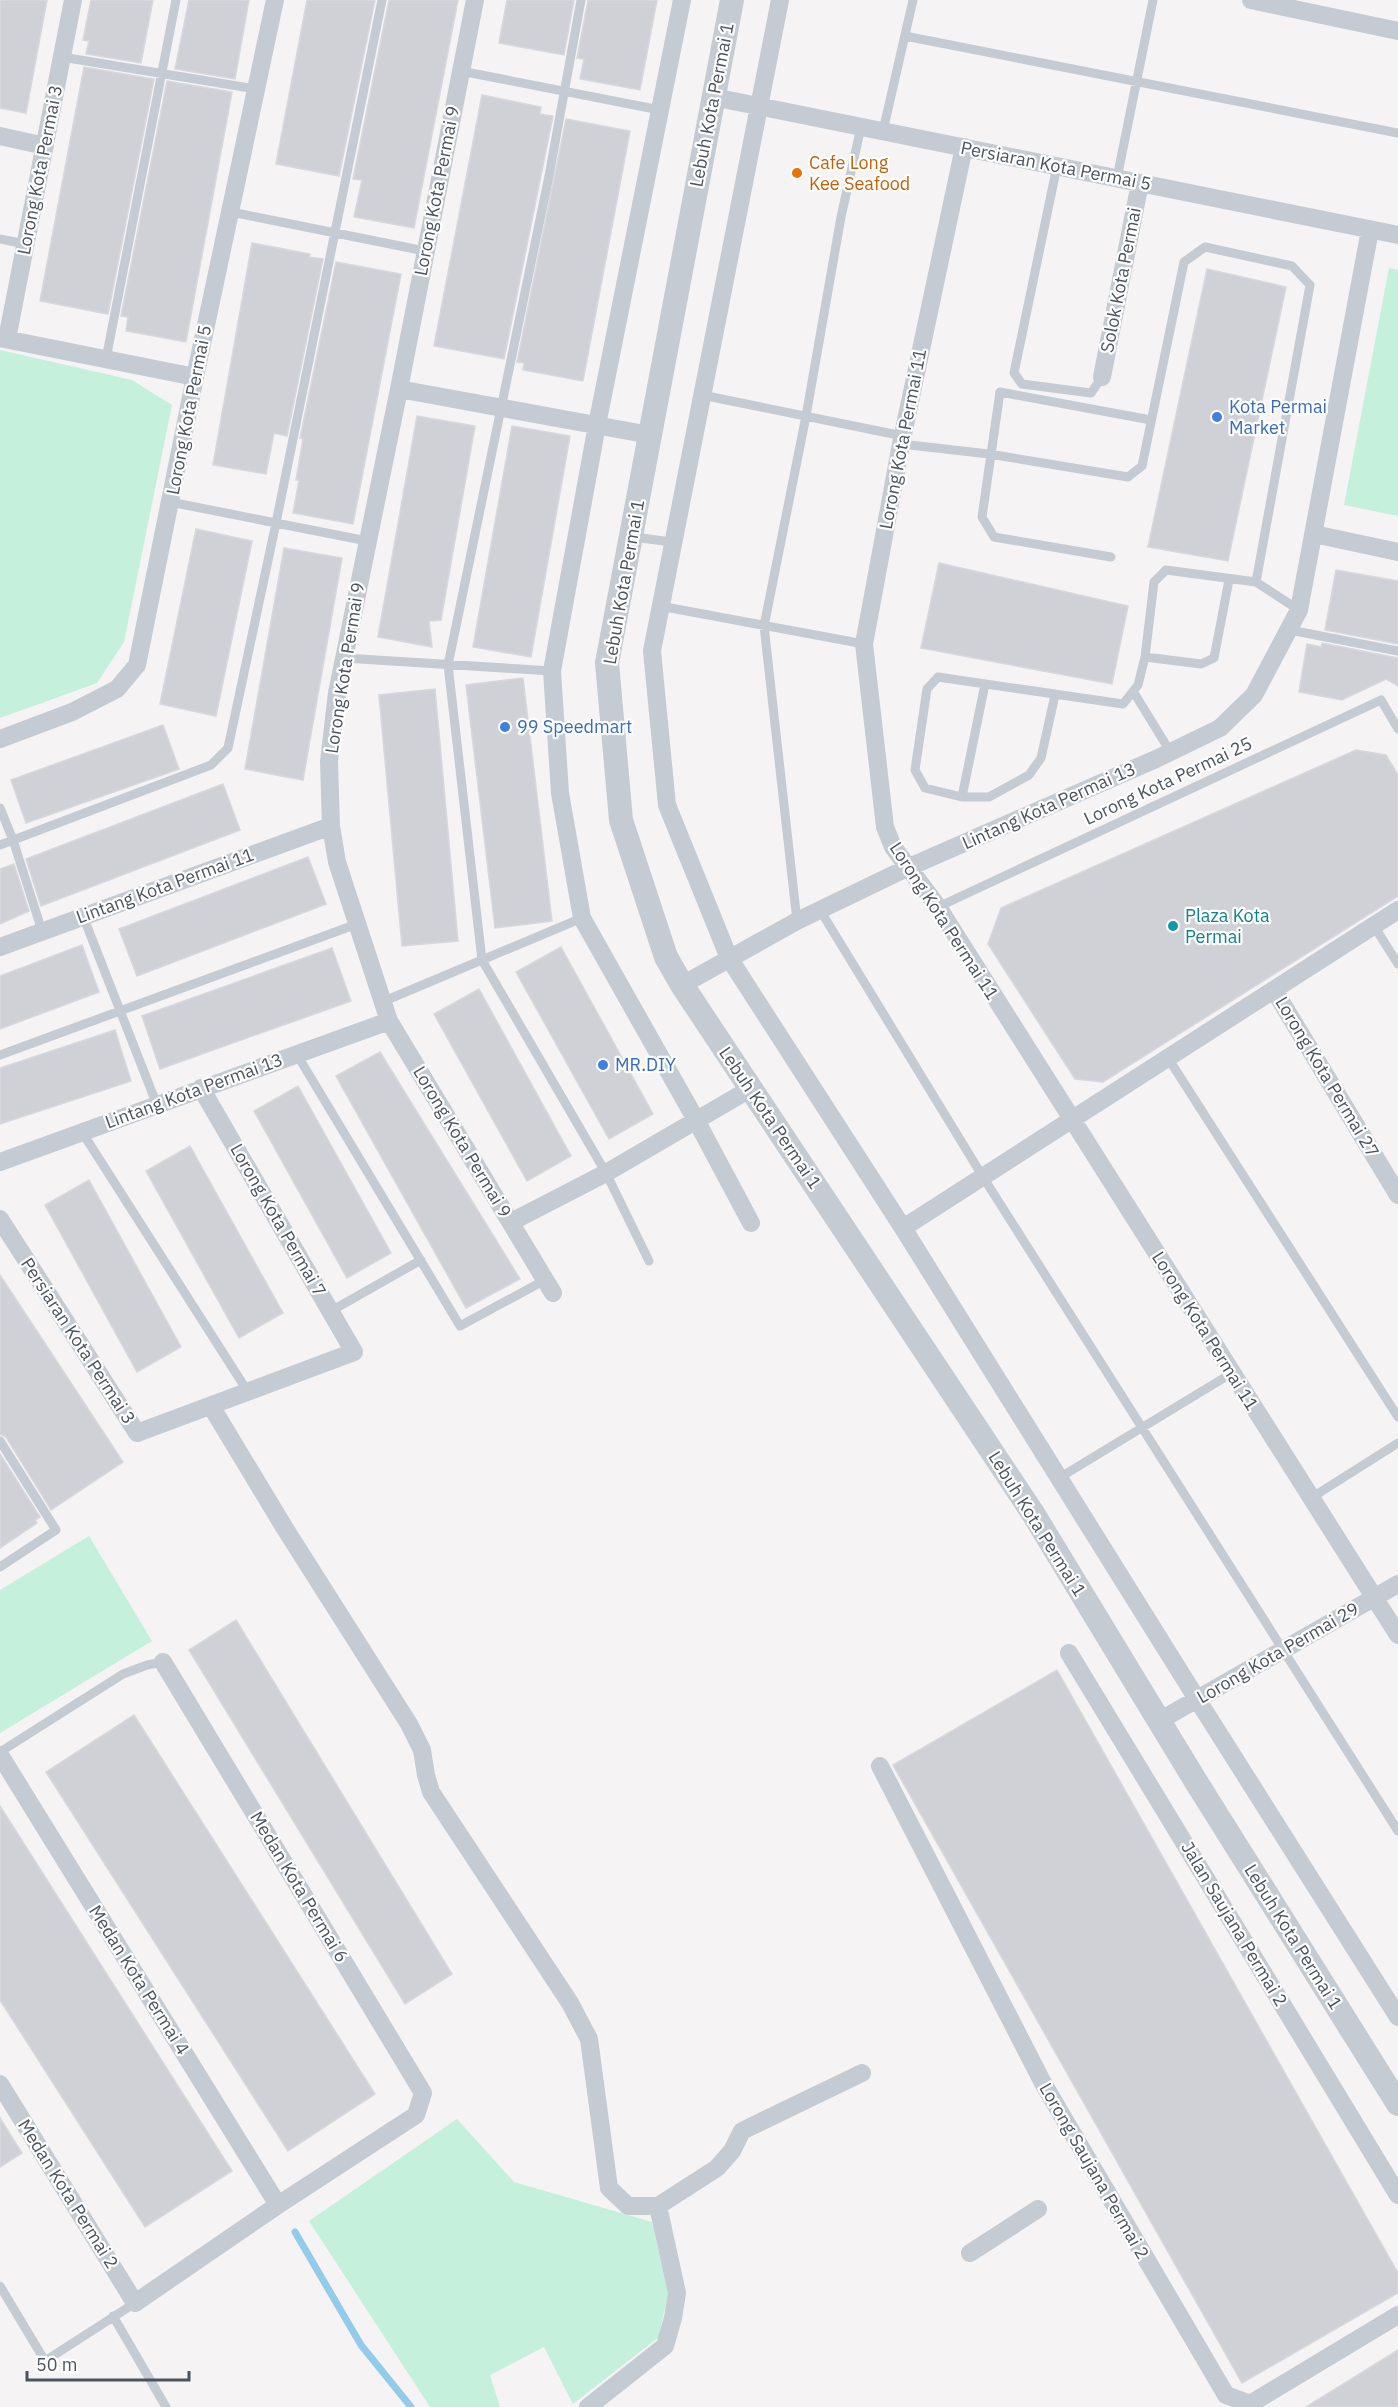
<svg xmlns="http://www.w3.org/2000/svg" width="1398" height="2407" font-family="'IBM Plex Sans',sans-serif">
	<rect width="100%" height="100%" fill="#f5f3f3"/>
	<path fill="#c4f0dc" d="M1389,268l9,2v246l-54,-11z
		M0,350l132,30 40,25 -48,237 -27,41 -97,35z
		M89,1536l63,105 -152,92v-143z
		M457,2119l57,63 138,40 16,71 -9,44 -86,67 -29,-57 -54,28 10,32h-70l-121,-186z"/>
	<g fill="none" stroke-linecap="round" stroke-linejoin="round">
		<path stroke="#93cbeb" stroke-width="7" d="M295,2232l66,113 50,62"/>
	</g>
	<path fill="#d0d1d7" stroke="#d7d8de" stroke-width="1.5" d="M0,0h47l-21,113 -26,-5z
		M91,0h62l-12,63 -55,-9 3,-13 -6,-1z
		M189,0h60l-14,79 -60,-10z
		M307,0h68l-36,176 -63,-12z
		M389,0h69l-44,228 -60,-11 8,-37 -9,-1z
		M507,0h67l-10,55 -65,-12z
		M588,0h69l-17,90 -60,-11 4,-20 -7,-1z
		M84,67l70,12 -46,235 -68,-13z
		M167,81l65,11 -46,250 -60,-11 2,-14 -7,-1z
		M482,95l59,12 -1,7 13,2 -49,243 -70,-13z
		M566,119l64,12 -47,250 -60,-11 1,-7 -7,-1z
		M252,243l58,11 -1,3 14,2 -36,177 -13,-3 -8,41 -53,-9z
		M336,262l65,12 -48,250 -60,-11 6,-33h-3l7,-41 -3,-1z
		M1207,269l79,18 -58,274 -80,-14z
		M417,416l58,10 -34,194 -12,1 3,26 -54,-10z
		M512,426l58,10 -39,221 -58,-10z
		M196,529l56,12 -36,175 -56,-12z
		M284,548l58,10 -39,222 -58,-11z
		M939,563l189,43 -16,78 -191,-36z
		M1336,570l62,11v63l-73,-14z
		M1322,643l76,15v28l-12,-7 -44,21 -43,-8 8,-48 14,3z
		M523,678l29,243 -57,7 -29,-243z
		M435,689l23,252 -56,5 -23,-251z
		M163,725l16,44 -153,54 -15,-43z
		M1356,750l30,5 12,20v121l-295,186 -28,-3 -87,-135 13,-36z
		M223,784l17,46 -199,76 -15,-47z
		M308,857l18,47 -189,72 -18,-47z
		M14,864l15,47 -29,13v-55z
		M82,945l17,47 -99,37v-53z
		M561,947l92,167 -44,25 -93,-167z
		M332,948l19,53 -191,68 -18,-53z
		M479,989l92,167 -44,25 -93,-167z
		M115,1030l16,51 -131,43v-56z
		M380,1052l140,227 -54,29 -130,-232z
		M298,1086l93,167 -44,25 -93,-167z
		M190,1146l93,167 -44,25 -93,-167z
		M89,1180l92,167 -44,25 -92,-167z
		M0,1275l123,187 -72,48 -45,-73 -6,-3z
		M0,1454l40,63 -5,3 2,3 -37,25z
		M236,1620l216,354 -47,30 -216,-354z
		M1057,1670l341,603v20l-156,90 -349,-618z
		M134,1715l241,379 -87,57 -242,-379z
		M0,1806l232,365 -87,56 -145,-227z
		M0,2118l22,35 -22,14z
		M1398,2350v57h-92l76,-47z"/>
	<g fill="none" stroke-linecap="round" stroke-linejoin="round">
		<path stroke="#c4cbd3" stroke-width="9" d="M581,0l-32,176 -101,489 34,295 124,213 43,88
			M905,36l493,97
			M62,57l194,32
			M461,71l199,39
			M883,131l30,-131
			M1057,166l-43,207 8,11 69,9 11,-16
			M1117,178l36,-178
			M231,212l194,39
			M0,239l25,5
			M106,359l70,-359
			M702,395l201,41
			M901,444l88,10 139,23 14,-11 42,-204 21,-15 87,19 18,19 -54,297 43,28
			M170,502l197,39
			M633,537l39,5
			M1111,557l-117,-20 -12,-20 18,-125 151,28
			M660,606l204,38
			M1290,630l108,21
			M1145,657l56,7 13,-6 15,-78
			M344,658l208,13
			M1133,691l38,62
			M1055,695l-14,63 -12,17 -40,22h-27l-37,-9 -10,-18 12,-81 11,-12 185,27 15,-19 7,-28 9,-75 12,-12 90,12
			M962,797l23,-113
			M0,808l13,32 29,91
			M0,845l211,-80 17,-17 48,-225 106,-523
			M938,907l443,-207 17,29
			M820,910l163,267 415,654
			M83,916l74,189
			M797,921l-33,-295 42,-210 35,-199 20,-90
			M1374,926l24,38
			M382,1002l200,-84
			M296,1053l164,273 85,-46
			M0,1055l357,-131
			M1168,1058l230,359
			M82,1132l166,260
			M331,1311l90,-51
			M0,1441l56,89 -56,37
			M1059,1478l173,-105
			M1311,1498l87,-55
			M0,1752l123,-78 24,-9 16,-3
			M0,2286l45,75 90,-58
			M113,2316l53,91"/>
		<path stroke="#c4cbd3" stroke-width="18" d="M475,0l-76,389 -62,304 -8,68 2,65 6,36 52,159 164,272
			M682,0l-85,425 -45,246 8,122 22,125 114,202 55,103
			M780,0l-128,651 15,154 62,153 174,270 294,471 201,318
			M1251,0l147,31
			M713,97l685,138
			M0,136l45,10
			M964,147l-63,297 -37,200 21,183 8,20 45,60 460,728
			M0,338l195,39
			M7,339l66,-339
			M1102,377l38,-194
			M399,389l251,46
			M1314,534l84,18
			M0,739l72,-27 45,-23 20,-24 58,-288 80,-377
			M0,947l331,-121
			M682,985l115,-64 110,-53 249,-109 64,-31 34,-33 45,-85 71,-380
			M1274,990l124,205
			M0,1162l389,-141
			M0,1219l137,214 217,-81 -153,-264
			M511,1222l95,-49 144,-84
			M903,1228l495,-318
			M211,1406l73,121 125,197 13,26 4,25 5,17 139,211 19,36 20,149 19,18h30l59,-38 15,-17 10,-20 120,-58
			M1069,1653l329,542
			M1159,1721l239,-137
			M0,1755l278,450
			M880,1766l163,317 183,312 24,9 148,-89
			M0,2084l135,219 143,-98 138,-90 7,-22 -260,-431
			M970,2253l68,-44
			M588,2407l77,-61 8,-28 4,-25 -19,-87"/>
		<path stroke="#c4cbd3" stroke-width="24" d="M732,0l-125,663 14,157 45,137 16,28 352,530 161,265 203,324"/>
	</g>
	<circle fill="#e8710a" stroke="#fff" stroke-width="2" cx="797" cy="173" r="6"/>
	<g fill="#3f7fe0" stroke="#fff" stroke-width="2">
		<circle cx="1217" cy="417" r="6"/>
		<circle cx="505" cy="727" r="6"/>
		<circle cx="603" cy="1065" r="6"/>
	</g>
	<circle fill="#0f9aa8" stroke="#fff" stroke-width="2" cx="1173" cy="926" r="6"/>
	<g text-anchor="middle" stroke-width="4.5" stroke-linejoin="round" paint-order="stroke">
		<g font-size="18" fill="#4b5360" stroke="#fff">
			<text transform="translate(712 105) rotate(-79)" y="6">Lebuh Kota Permai 1</text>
			<text transform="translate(1056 166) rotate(11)" y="6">Persiaran Kota Permai 5</text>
			<text transform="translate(40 170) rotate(-79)" y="6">Lorong Kota Permai 3</text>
			<text transform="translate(437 191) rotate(-79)" y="6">Lorong Kota Permai 9</text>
			<text transform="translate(1121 280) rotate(-79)" y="6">Solok Kota Permai</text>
			<text transform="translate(189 410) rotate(-79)" y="6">Lorong Kota Permai 5</text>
			<text transform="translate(903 439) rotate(-79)" y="6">Lorong Kota Permai 11</text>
			<text transform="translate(624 582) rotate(-80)" y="6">Lebuh Kota Permai 1</text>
			<text transform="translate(345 668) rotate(-81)" y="6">Lorong Kota Permai 9</text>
			<text transform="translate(1168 781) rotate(-25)" y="6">Lorong Kota Permai 25</text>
			<text transform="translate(1049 806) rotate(-24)" y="6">Lintang Kota Permai 13</text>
			<text transform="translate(165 886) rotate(-20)" y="6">Lintang Kota Permai 11</text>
			<text transform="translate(944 921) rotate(57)" y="6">Lorong Kota Permai 11</text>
			<text transform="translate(1327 1077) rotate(59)" y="6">Lorong Kota Permai 27</text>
			<text transform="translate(194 1091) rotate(-20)" y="6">Lintang Kota Permai 13</text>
			<text transform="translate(770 1118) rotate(56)" y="6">Lebuh Kota Permai 1</text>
			<text transform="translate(462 1142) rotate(59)" y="6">Lorong Kota Permai 9</text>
			<text transform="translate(278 1220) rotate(60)" y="6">Lorong Kota Permai 7</text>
			<text transform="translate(1205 1331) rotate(58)" y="6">Lorong Kota Permai 11</text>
			<text transform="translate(78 1341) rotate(57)" y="6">Persiaran Kota Permai 3</text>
			<text transform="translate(1037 1524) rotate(58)" y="6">Lebuh Kota Permai 1</text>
			<text transform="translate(1278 1653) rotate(-30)" y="6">Lorong Kota Permai 29</text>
			<text transform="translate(299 1887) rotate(59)" y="6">Medan Kota Permai 6</text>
			<text transform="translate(1234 1924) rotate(59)" y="6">Jalan Saujana Permai 2</text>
			<text transform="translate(1293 1937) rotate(58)" y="6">Lebuh Kota Permai 1</text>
			<text transform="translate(139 1980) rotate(58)" y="6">Medan Kota Permai 4</text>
			<text transform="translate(1094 2171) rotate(60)" y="6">Lorong Saujana Permai 2</text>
			<text transform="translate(68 2194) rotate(58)" y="6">Medan Kota Permai 2</text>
		</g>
		<g font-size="18" fill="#c56008" stroke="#fff" text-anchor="start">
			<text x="809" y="169">Cafe Long<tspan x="809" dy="21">Kee Seafood</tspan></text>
		</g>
		<g font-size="18" fill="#366cbe" stroke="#fff" text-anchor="start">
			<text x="1229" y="413">Kota Permai<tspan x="1229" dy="21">Market</tspan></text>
			<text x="517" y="733">99 Speedmart</text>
			<text x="615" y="1071">MR.DIY</text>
		</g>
		<g font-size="18" fill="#0d838f" stroke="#fff" text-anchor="start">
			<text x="1185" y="922">Plaza Kota<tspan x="1185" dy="21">Permai</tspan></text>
		</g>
	</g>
	<path d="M27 2371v9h162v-9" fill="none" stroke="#4b5360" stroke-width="3"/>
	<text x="36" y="2371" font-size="18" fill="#4b5360" stroke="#ffffff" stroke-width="4.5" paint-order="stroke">50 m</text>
</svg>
